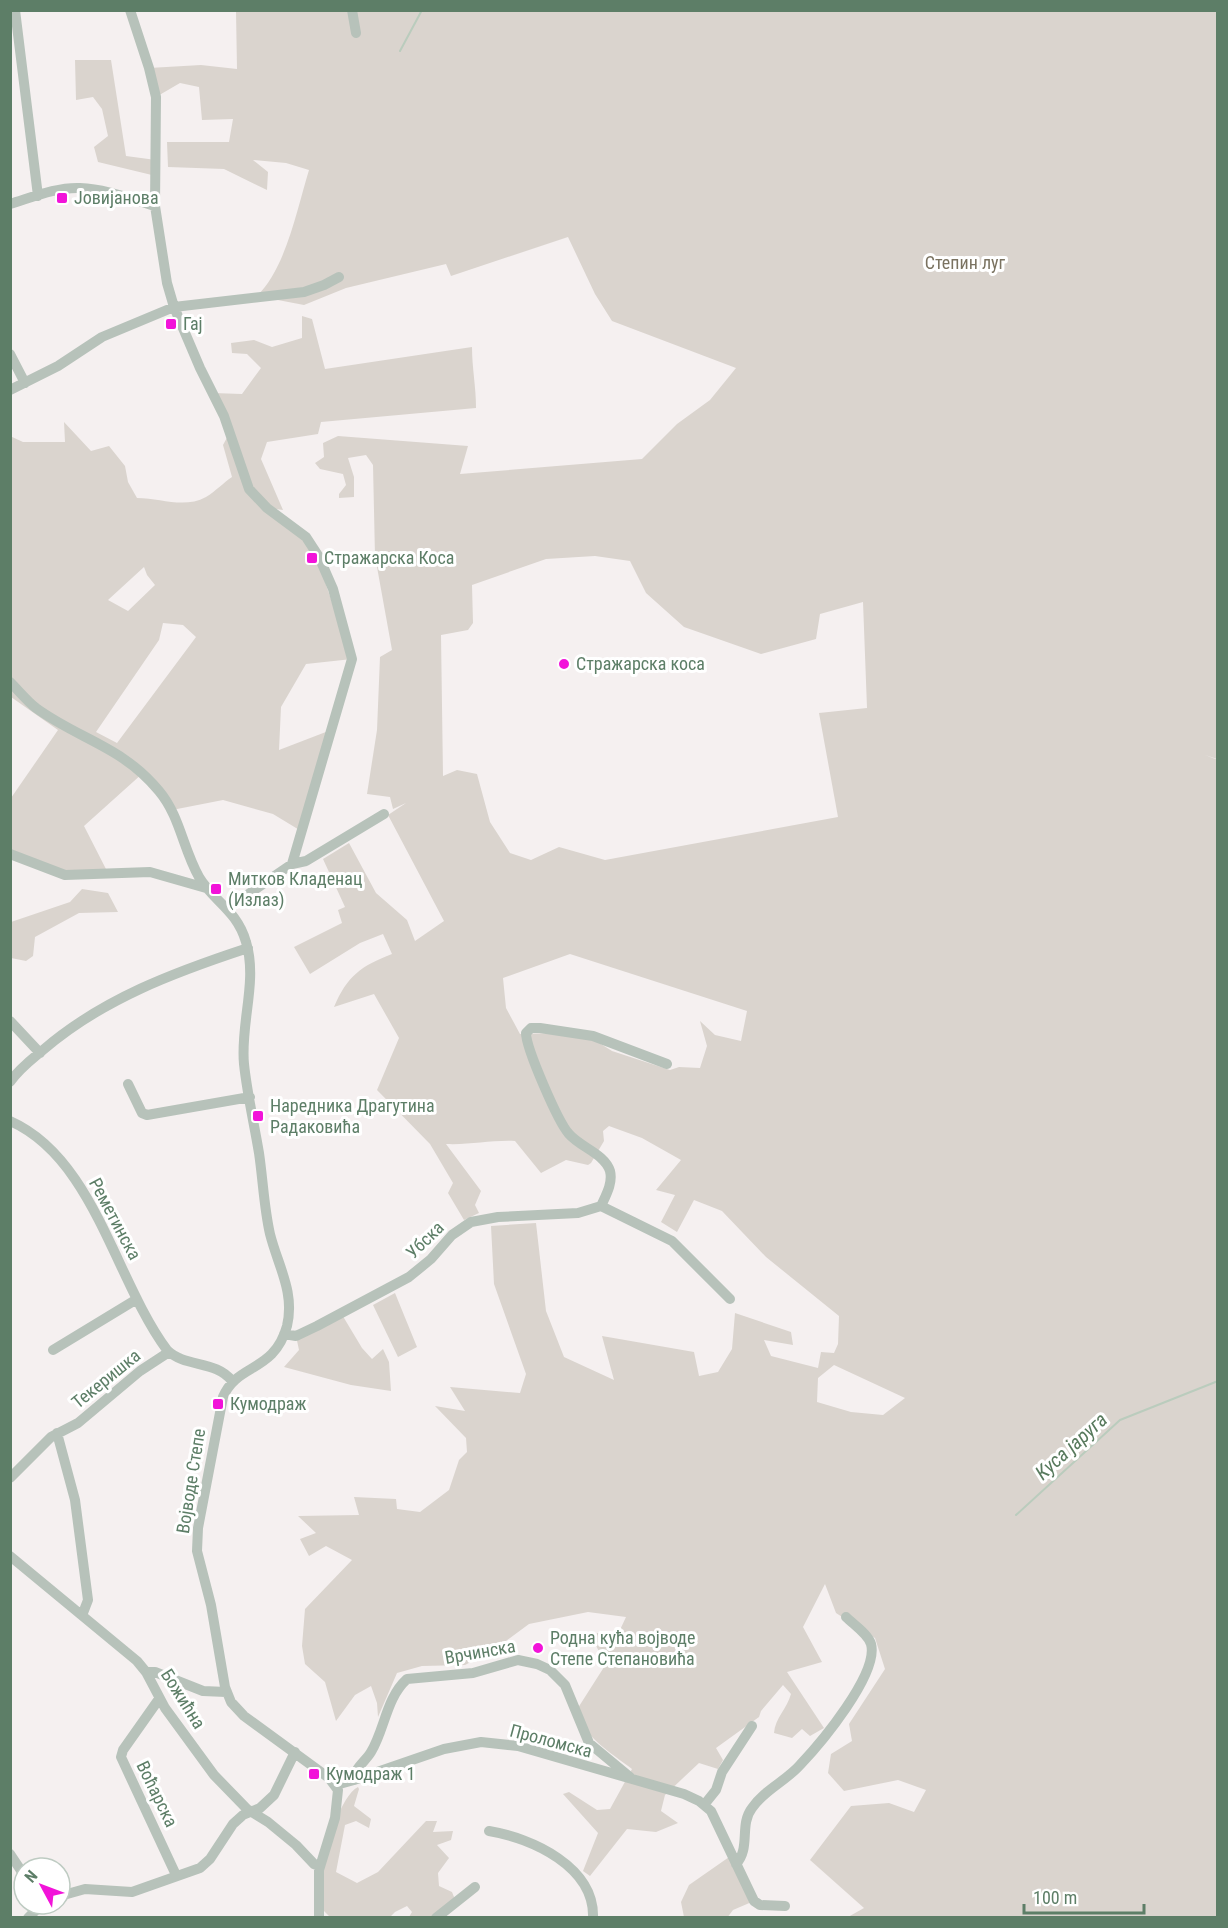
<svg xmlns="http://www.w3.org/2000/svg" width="1228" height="1928" font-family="'Roboto Condensed',sans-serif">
	<rect width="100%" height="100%" fill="#f5f0f0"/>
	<path fill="#dad4ce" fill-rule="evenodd" d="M236,11h981v748l-12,-4 13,5 -1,1157h-369l16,-9 -54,-48 41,-54 38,-3 25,9 12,-22 -28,-10 -54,11 -16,-18 3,-19 21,-13 -3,-17 36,-55 -10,-31 -39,-25 -11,-29 -22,43 19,35 -35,10 37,56 -14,8 -8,-7 -10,9 -18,-5c1,-15 13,-24 17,-39l-8,-9 -22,26 -2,6 -43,31 7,12 -5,9 -19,-6 -34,32 -4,16 17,12 -22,9 -29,-3 -37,47 -7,-5 15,-38 -35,-39 6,-2 28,18 13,-1 22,-40c-22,-17 -47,-31 -56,-58l30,-47 -11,-20 2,-11 22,-1 7,-15 -38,-5 -59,12 -34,25 -30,16 -43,1 -25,7 -19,44 -1,-14 -6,-17 -16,9 -19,26 -11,-39 -20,-18 -3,-18 3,-37 47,-49 -26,-14 -17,10 -9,-17 16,-6 -18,-17 61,-1 -5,-18 42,2 1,10 23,3 29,-22 10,-30 8,-8 -1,-14 -31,-32 30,5 -15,-24 70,6 6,-19 -32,-90 -3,-58 45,-3 10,88 18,46 50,23 -12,-44 92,16 5,24 19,-4 14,-23 3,-36 56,19 2,13 -29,-5 7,16 47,12 3,-16 13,1 4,-9 1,-28 -73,-59 -44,-46 -28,-11 -17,32 -16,-10 14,-27 -19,-5 25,-30 -39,-22 -33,-12 -6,5 1,10 -13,22 -3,2 -22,-5 -25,13 -26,-32c-24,-1 -45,4 -69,3l35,47 -6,14 4,8 -15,7 -16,-27 5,-10 -23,-39 -53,-54 22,-52 -25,-44 -40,13c13,-31 27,-41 58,-53l-9,-20 -23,9 -50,31 -16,-27 48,-24 -4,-13 7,-3 -22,-48 26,-16 27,50 31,27 8,21 29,-20 -56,-106 18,-12 -13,6 -3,-12 -23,-3 10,-64 3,-73 12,-7 -17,-94 -2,-91 -7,-10 -18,3 6,19v20l-15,1v-4l7,-9 -3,-11 -23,-5 -5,-6 9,-6 -1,-14 15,-7 130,10 -8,28 182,-15 35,-35 33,-24 26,-32 -124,-47 -17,-27 -27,-57 -117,39 -5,-12 -100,24 -42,17 -47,-9c29,-28 40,-87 52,-126l-23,-7 -33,-3 15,12 -1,18 -43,-21 -56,-2 -1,-25h62l4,-23 -31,1 -3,-33 -19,-4 -24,14 -7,-29 52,-3 36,4zM595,556l35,5 16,32 38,34 77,27 55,-15 4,-25 43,-12 4,106 -48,5 19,104 -233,43 -46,-13 -28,13 -21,-7 -20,-31 -13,-48 -20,-4 -14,6 -2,-141 27,-5 5,-7 -1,-38 74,-26zM570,954l177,57 -6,30 -26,-6 -15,-14 7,25 -7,22 -21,-1 -9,3 -58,-19 -19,-12 -40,-6 -33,1 -14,-26 -3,-30zM834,1365l71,33 -22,17 -32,-3 -34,-10 1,-24z
		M75,60h36l15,96 30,4v16l-58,-14 -4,-15 14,-11 -6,-27 -9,-12 -17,3z
		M302,316l10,3 13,50 147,-22c0,21 4,40 4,61l-155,14 -3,12 -51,8 -6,17 22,51 -14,-2 43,37 40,114 -46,5 -25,43 -2,43 52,-20 -30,101 -28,-17 -50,-14 -51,10 -29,-37 -59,53 24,47 -41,1 -56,-20v-56l47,-68 -47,-33 -1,-261 13,6h42l-1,-20 27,29 18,-5 16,20 3,16 9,16c24,0 47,11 69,-1 10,-6 17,-14 26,-20l-9,-32 7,-13 -17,-39 29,1 19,-26 -14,-14 -15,-1 -1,-10 23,-3 18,7 30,-9zM144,567l3,8 8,10 -27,26 -20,-11zM163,623l20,2 13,12 -79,106 -21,-11 63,-92z
		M82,889l26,4 10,19 -39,1 -44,24 -2,19 -7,5 -15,-3v-36l59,-20z
		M395,1293l22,54 -19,10 -25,-52z
		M341,1313l21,35 10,11 11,-10 6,13 2,29 -40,-6 -67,-18 15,-17 -3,-14z
		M358,1787l1,2 -5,17 17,13 -2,9 -13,-7 -11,4 -9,47 21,11 21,-11 48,-51h11l-4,11 20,-1 -2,9 -14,5 12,13 -11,15 1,13 13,6 4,10 -20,15h-27l3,-5 -5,-6 -12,6 -5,5h-60l-6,-6c-1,-14 -2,-29 -1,-43 1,-18 18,-73 35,-81z
		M732,1855l22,46 -21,9 -6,8 -43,-1 -3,-15 8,-17z"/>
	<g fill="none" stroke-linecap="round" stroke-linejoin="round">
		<path stroke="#baccbd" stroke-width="2" d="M400,51l22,-41
			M1016,1515l104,-95 98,-39"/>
		<path stroke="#b7c2ba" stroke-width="10" d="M15,10l23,186
			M130,10l19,58 7,29 -1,109 12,77 7,24 26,61 24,48 25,73 18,19 39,29 13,20 14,32 19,70 -60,205
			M352,10l4,23
			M10,204c23,-7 47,-17 70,-16 26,1 51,11 75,18
			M10,354l15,29
			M10,390l48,-24 44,-29 72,-30 130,-15 20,-7 15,-8
			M10,682c9,9 17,19 26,26 44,32 86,38 123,83 21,25 24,58 40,86 14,24 38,33 47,65 12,39 -6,82 -2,122 3,29 10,59 15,89 4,27 5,55 11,81 8,32 25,58 17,92 -13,47 -50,37 -64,71l-25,131 -1,23 14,54 14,82 6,15 13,14 85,62 9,12 -3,28 -16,52v48
			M10,854l55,21 85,-3 56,16
			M228,908l64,-44 14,-3 78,-47
			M10,1021l30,32
			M10,1082c9,-13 21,-22 33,-32 59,-51 132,-78 205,-102
			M128,1084l14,29 5,2 103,-18
			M10,1121c84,37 105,159 157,229 18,18 49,10 65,31
			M601,1206c5,-11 12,-23 9,-35 -5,-17 -30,-24 -41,-37 -11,-12 -43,-86 -43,-101l5,-5h9l53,8 74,28
			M284,1334l12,2 21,-10 92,-49 22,-18 21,-24 19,-13 27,-5 80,-4 23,-7 71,35 58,58
			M53,1350l84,-51
			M57,1433l18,67 13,100 -5,13
			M10,1478l41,-41 27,-14 62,-52 29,-19
			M10,1556l127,105 9,11 19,36 49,67 33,34 21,13 28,23 18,19 5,2
			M146,1672h9l48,19 23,1
			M159,1699l-36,51 -2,7 55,118
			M354,1780l90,-31 37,-7 37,4 166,48 15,7 12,10 43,90 6,4 25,1
			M336,1785l18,-5c0,-12 11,-18 17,-28 14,-23 15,-54 36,-73l66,-6 45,-13 19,4 13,6 15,15 24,58 41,34
			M704,1805l12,-15 6,-18 30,-46
			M489,1831c43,7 106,36 104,87
			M10,1854l14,21
			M736,1864c15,-16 3,-39 16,-56 12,-18 34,-27 48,-43 20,-21 79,-91 71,-121 -3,-10 -17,-19 -25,-27
			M60,1896l25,-7 47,3 68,-24 10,-9 23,-35 10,-9 17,-7 14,-13 21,-43
			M28,1918l14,-14
			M436,1918l39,-31"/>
	</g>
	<g fill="#f213d9" stroke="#fff" stroke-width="2">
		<rect x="56" y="192" width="12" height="12" rx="3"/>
		<rect x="165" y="318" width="12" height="12" rx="3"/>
		<rect x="306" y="552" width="12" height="12" rx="3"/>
		<circle cx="564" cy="664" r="6"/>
		<rect x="210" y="883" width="12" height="12" rx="3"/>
		<rect x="252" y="1110" width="12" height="12" rx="3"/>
		<rect x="212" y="1398" width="12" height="12" rx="3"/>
		<circle cx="538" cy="1648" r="6"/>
		<rect x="308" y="1768" width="12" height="12" rx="3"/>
	</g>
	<g text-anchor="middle" stroke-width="6" stroke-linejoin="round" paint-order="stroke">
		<g font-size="18" fill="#5d7e67" stroke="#fff" text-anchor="start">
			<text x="74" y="204">Јовијанова</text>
			<text x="183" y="330">Гај</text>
			<text x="324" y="564">Стражарска Коса</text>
			<text x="576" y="670">Стражарска коса</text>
			<text x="228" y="885">Митков Кладенац<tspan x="228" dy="21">(Излаз)</tspan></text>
			<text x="270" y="1112">Наредника Драгутина<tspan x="270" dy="21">Радаковића</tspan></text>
			<text x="230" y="1410">Кумодраж</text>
			<text x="550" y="1644">Родна кућа војводе<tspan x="550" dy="21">Степе Степановића</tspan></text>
			<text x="326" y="1780">Кумодраж 1</text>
		</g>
		<g font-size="18" fill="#7a7260" stroke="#fff">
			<text x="965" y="269">Степин луг</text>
		</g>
		<g font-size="18" fill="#5d7e67" stroke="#fff">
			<text transform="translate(115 1219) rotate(62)" y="6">Реметинска</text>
			<text transform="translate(425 1240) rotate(-44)" y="6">Убска</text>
			<text transform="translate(106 1379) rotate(-39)" y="6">Текеришка</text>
			<text transform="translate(191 1481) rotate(-81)" y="6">Војводе Степе</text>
			<text transform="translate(480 1652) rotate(-10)" y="6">Врчинска</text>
			<text transform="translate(183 1699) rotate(58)" y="6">Божићна</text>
			<text transform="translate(551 1741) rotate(15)" y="6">Проломска</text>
			<text transform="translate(157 1794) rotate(64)" y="6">Воћарска</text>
		</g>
		<g font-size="20" font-style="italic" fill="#587a5d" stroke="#fff">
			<text transform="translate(1071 1446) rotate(-42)" y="7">Куса јаруга</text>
		</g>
	</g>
	<rect width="1228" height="1928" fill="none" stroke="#5d7e67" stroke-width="24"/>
	<g transform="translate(42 1886) rotate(311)"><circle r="28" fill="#ffffff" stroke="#becbc2" stroke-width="1.5"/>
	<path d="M0-4.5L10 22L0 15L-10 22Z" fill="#f213d9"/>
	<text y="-9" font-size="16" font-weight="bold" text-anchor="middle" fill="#5d7e67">N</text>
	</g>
	<path d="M1024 1904v9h120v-9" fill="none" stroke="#5d7e67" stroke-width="3"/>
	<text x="1033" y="1904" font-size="18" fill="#5d7e67" stroke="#ffffff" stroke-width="4.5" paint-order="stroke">100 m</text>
</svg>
